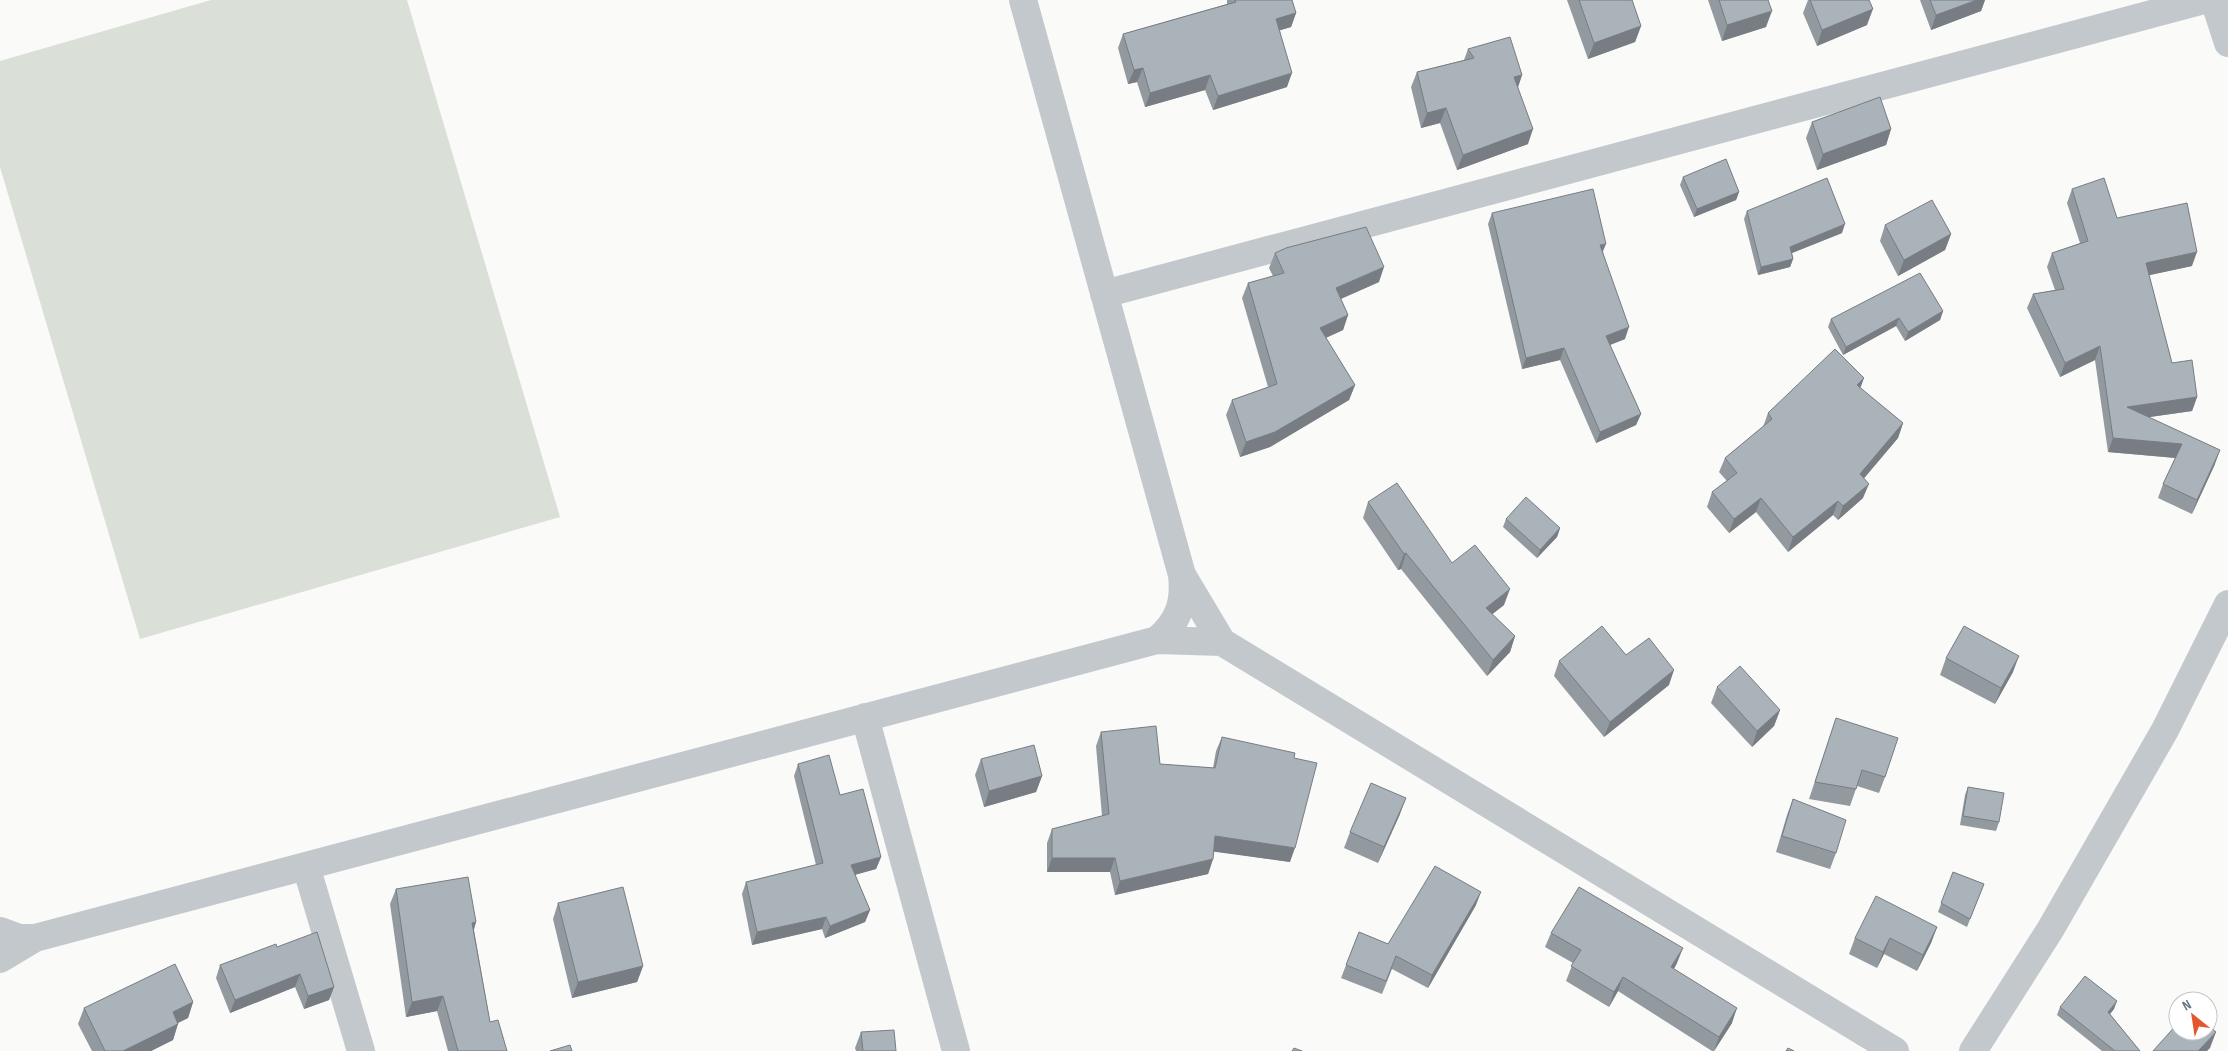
<svg xmlns="http://www.w3.org/2000/svg" width="2228" height="1051" font-family="'Sofia Sans Condensed',sans-serif">
	<rect width="100%" height="100%" fill="#fafaf8"/>
	<path fill="#dadfd7" d="M211,0h196l153,517 -420,122 -140,-472v-106z"/>
	<g fill="none" stroke-linecap="round" stroke-linejoin="round">
		<path stroke="#c3c8cc" stroke-width="28" d="M2214,0l14,43
			M1104,294l1100,-294
			M1182,575l40,67 673,409
			M1157,640l65,2
			M865,717l91,334
			M306,866l55,185
			M0,931l19,7h16l1122,-298c22,-19 28,-37 25,-65l-159,-575
			M0,959l35,-21
			M1973,1051l77,-121 115,-200 63,-126"/>
	</g>
	<path fill="#929a9f" d="M1227,0h65l4,13 -5,14 -11,3 7,57 -74,23 -8,-20 -60,17 -8,-25 -9,2 -10,-36 5,-14 104,-30z
		M1567,0h65l9,26 -6,16 -47,17z
		M1708,0h60l-2,27 -44,14z
		M1808,0h61l-2,25 -50,21 -14,-33z
		M1920,0h65l-4,11 -50,19z
		M1468,49l54,26 -4,12 10,57 -71,26 -17,-47 -19,5 -10,-41 6,-15 47,-12z
		M1812,122l79,7 -5,16 -69,25 -11,-32z
		M1683,177l56,15 -3,8 -42,17 -14,-32z
		M2072,189l120,77 -43,9 23,88 25,34 -5,14 -43,6 66,47 -23,50 -34,-16 5,-14 12,-26 -67,-6 -13,-92 -35,17 -33,-69 6,-14 22,-4 -8,-23 5,-14 28,-10 -13,-40z
		M1747,211l95,22 -50,20 1,6 -3,8 -32,8 -14,-56z
		M1492,213l111,39 22,87 -15,6 31,69 -5,11 -40,18 -36,-83 -38,9 -34,-145z
		M1885,225l66,9 -6,16 -47,26 -18,-35z
		M1275,253l104,29 -38,17 7,16 -5,15 -17,8 29,47 -6,15 -79,47 -30,10 -14,-42 6,-15 36,-13 -26,-89 6,-15 25,-7 -4,-8z
		M1943,311l-3,9 -35,21 -9,-15 -53,29 -15,-28 3,-8z
		M1860,388l43,35 -5,15 -34,40 -1,20 -25,22 -5,-5 -45,37 -32,-40 -27,21 -22,-26 5,-15 15,-11 -8,-9 6,-14 38,-31 5,-14z
		M1368,502l84,61 52,42 -12,9 23,22 -5,16 -23,24 -86,-107 -3,1 -35,-52z
		M1506,519l54,9 -3,9 -20,21 -34,-31z
		M1626,655l43,30 -65,52 -50,-61 5,-15z
		M1946,658l67,14 -18,32 -55,-29z
		M1717,687l63,23 -6,16 -22,21 -41,-44z
		M1836,718l49,59 -6,16 -22,-7 -7,20 -41,-7z
		M1101,732l59,32 53,4 3,-17 6,-14 72,21 -4,104 -76,-11 -1,8 -5,15 -93,21 -5,-23h-63v-29l5,-14 50,-13 -6,-70z
		M981,759l61,17 -6,16 -52,15 -9,-32z
		M798,764l42,31 41,62 -5,12 -21,6 15,35 -5,12 -40,16 -3,-9 -70,16 -10,-51 4,-12 70,-17 -22,-89z
		M1968,787l31,35 -3,9 -36,-6 5,-30z
		M1793,799l43,54 -6,16 -54,-17 11,-37z
		M1400,814l-22,49 -34,-15 6,-16z
		M1953,872l31,12 -17,43 -29,-15z
		M396,889l80,33 -2,8 16,92 17,29h-59l-11,-40 -31,6 -16,-113z
		M558,903l85,63 -6,16 -65,16 -19,-79z
		M1476,905l-48,83 -36,-19 -10,25 -41,-16 18,-46 29,12z
		M1937,927l-6,16 -14,28 -33,-17 -7,14 -28,-14 6,-16z
		M1551,933l126,30 -3,6 58,54 -18,28h-2l-94,-60 -9,16 -43,-26 7,-18 -28,-16z
		M277,947l57,40 -5,13 -25,9 -9,-22 -65,26 -14,-35 4,-13z
		M193,1002l-5,16 -10,5 -5,17 -22,11h-59l-14,-27 6,-16z
		M2060,1007l54,2 -4,5 30,37h-38l-45,-36z
		M861,1032l35,19h-40l-1,-3z"/>
	<path fill="#777d82" d="M1977,0h8l-4,11 -50,19 5,-15z
		M1873,9l-6,16 -50,21 5,-16z
		M1772,11l-6,16 -44,14 5,-16z
		M1296,13l-5,14 -20,6 5,-14z
		M1641,26l-6,16 -47,17 6,-16z
		M1143,68l-6,14 -9,2 6,-14z
		M1292,73l-5,14 -74,23 5,-14z
		M1210,75l-5,15 -60,17 5,-14z
		M1522,75l-5,15 -3,-13z
		M1446,108l-6,15 -19,5 6,-15z
		M1533,129l-5,15 -71,26 6,-15z
		M1891,129l-5,16 -69,25 6,-16z
		M1739,192l-3,8 -42,17 3,-8z
		M1845,224l-3,9 -55,22 3,-8z
		M1951,234l-6,16 -47,26 6,-16z
		M1606,244l-5,12 -1,-11z
		M2197,252l-5,14 -51,11 5,-14z
		M1793,259l-3,8 -32,8 3,-8z
		M1384,267l-5,15 -48,21 5,-15z
		M1943,311l-3,9 -35,21 3,-9z
		M1348,315l-5,15 -29,13 6,-15z
		M1899,318l-3,8 -53,29 3,-8z
		M1629,327l-4,12 -23,9 4,-12z
		M2100,346l-5,14 -35,17 5,-14z
		M1564,348l-4,12 -38,9 4,-11z
		M1864,378l-5,14 -2,-7z
		M1355,385l-6,15 -79,47 -30,10 6,-15z
		M2197,397l-5,14 -70,10 5,-14z
		M1641,414l-5,11 -40,18 4,-11z
		M1903,423l-5,15 -43,51 5,-15z
		M2113,438l69,6 -5,14 -69,-6z
		M2220,450l-5,14 -23,50 5,-14z
		M1869,484l-6,14 -25,22 5,-14z
		M1761,498l-5,14 -27,21 5,-14z
		M1838,501l-5,14 -45,37 5,-15z
		M1560,528l-3,9 -20,21 3,-8z
		M1406,553l-5,16 -3,1 6,-16z
		M1510,589l-6,16 -24,19 6,-16z
		M1515,636l-5,16 -23,24 6,-16z
		M2019,656l-6,16 -18,32 6,-16z
		M1674,670l-5,15 -65,52 6,-15z
		M1780,710l-6,16 -22,21 5,-16z
		M1042,776l-6,16 -52,15 5,-16z
		M1406,798l-6,16 -22,49 6,-16z
		M1215,836l80,12 -5,14 -81,-11z
		M881,857l-5,12 -30,8 5,-12z
		M1052,858h63l-5,14h-63z
		M1213,859l-5,15 -93,21 5,-14z
		M1481,892l-5,13 -48,83 4,-13z
		M870,910l-5,12 -40,16 5,-12z
		M826,917l-4,12 -70,16 5,-13z
		M476,922l-5,15 1,-14z
		M1937,927l-6,16 -14,28 6,-16z
		M1890,938l-6,16 -7,14 6,-16z
		M1683,948l-6,15 -11,19 5,-15z
		M643,966l-6,16 -65,16 6,-16z
		M300,974l-5,13 -65,26 5,-13z
		M1623,977l-5,14 -9,16 5,-15z
		M334,987l-5,13 -25,9 4,-13z
		M443,996l-6,15 -31,6 6,-15z
		M2117,1001l-3,8 -9,11 3,-8z
		M193,1002l-5,16 -21,10 6,-16z
		M1737,1008l-5,15 -18,28 5,-14z
		M178,1024l-5,16 -22,11h-28z
		M2216,1032l-6,16 -3,3h-9z"/>
	<path fill="#aab3b9" stroke="#777d82" d="M1235,0h57l4,13 -20,6 16,54 -74,23 -8,-21 -60,18 -7,-25 -9,2 -11,-36 113,-32z
		M1579,0h53l9,26 -47,17z
		M1719,0h49l4,11 -45,14z
		M1810,0h59l4,9 -51,21z
		M1930,0h47l-41,15z
		M1510,37l12,38 -8,2 19,52 -70,26 -17,-47 -19,5 -10,-41 57,-14 -6,-9z
		M1880,97l11,32 -68,25 -11,-32z
		M1726,159l13,33 -42,17 -14,-32z
		M1827,178l18,46 -55,23 3,12 -32,8 -14,-56z
		M2104,178l13,40 70,-15 10,49 -51,11 26,100 20,-3 5,37 -70,10 93,43 -23,50 -34,-16 19,-40 -69,-6 -13,-92 -35,17 -32,-69 31,-5 -12,-36 36,-12 -16,-52z
		M1593,189l13,55 -6,1 29,82 -23,9 35,78 -41,18 -36,-84 -38,10 -34,-145z
		M1932,200l19,34 -47,26 -19,-35z
		M1366,227l18,40 -48,21 12,27 -28,13 35,57 -80,47 -29,10 -14,-42 45,-16 -29,-101 36,-10 -9,-20 11,-5z
		M1920,273l23,38 -35,21 -9,-14 -53,29 -15,-28z
		M1835,349l29,29 -7,7 46,38 -43,51 9,10 -26,22 -5,-5 -45,36 -32,-39 -27,21 -22,-27 25,-19 -12,-15 47,-39 -4,-6z
		M1397,483l55,80 23,-18 35,44 -24,19 29,28 -22,24 -87,-107 -2,1 -36,-52z
		M1526,497l34,31 -20,22 -34,-31z
		M1602,626l24,29 23,-17 25,32 -64,52 -51,-61z
		M1964,626l55,30 -18,32 -55,-30z
		M1740,666l40,44 -23,21 -40,-44z
		M1836,718l62,20 -13,39 -23,-7 -6,19 -41,-7z
		M1156,726l4,38 55,4 7,-31 73,16 -1,5 23,5 -22,85 -80,-12 -2,23 -93,22 -5,-23h-63v-29l57,-15 -8,-82z
		M1034,745l8,31 -53,15 -8,-32z
		M829,755l11,40 23,-6 18,68 -30,8 19,45 -40,16 -4,-9 -69,15 -11,-50 77,-19 -25,-99z
		M1371,783l35,15 -22,49 -34,-15z
		M1968,787l36,6 -5,29 -36,-6z
		M1793,799l53,21 -10,33 -54,-17z
		M1435,866l46,26 -49,83 -36,-19 -10,25 -40,-16 13,-33 29,12z
		M1953,872l31,12 -14,35 -29,-16z
		M468,877l8,45 -4,1 18,99 8,-2 9,31h-49l-15,-55 -31,6 -16,-113z
		M623,887l20,79 -65,16 -20,-79z
		M1579,887l104,61 -12,19 66,41 -18,29 -96,-60 -9,15 -43,-26 10,-16 -30,-17z
		M1876,896l61,31 -14,28 -33,-17 -7,14 -28,-14z
		M317,932l17,55 -26,9 -8,-22 -65,26 -15,-35 56,-21 1,3z
		M175,964l18,38 -20,10 5,12 -55,27h-18l-21,-43z
		M2085,976l32,25 -9,11 32,39h-25l-55,-44z
		M2178,1023v8h30v-6l8,7 -18,19h-45z
		M894,1030l2,21h-33l-2,-19z
		M570,1045l2,6h-22z
		M1294,1048l8,3h-10z
		M1788,1048l6,3h-8z"/>
	<g transform="translate(2193 1016) rotate(330)"><circle r="24" fill="#ffffff" stroke="#c1c8cd"/>
	<path d="M0-4L9 19L0 12L-9 19Z" fill="#e4572e"/>
	<text y="-8" font-size="14" font-weight="bold" text-anchor="middle" fill="#657683">N</text>
	</g>
</svg>
